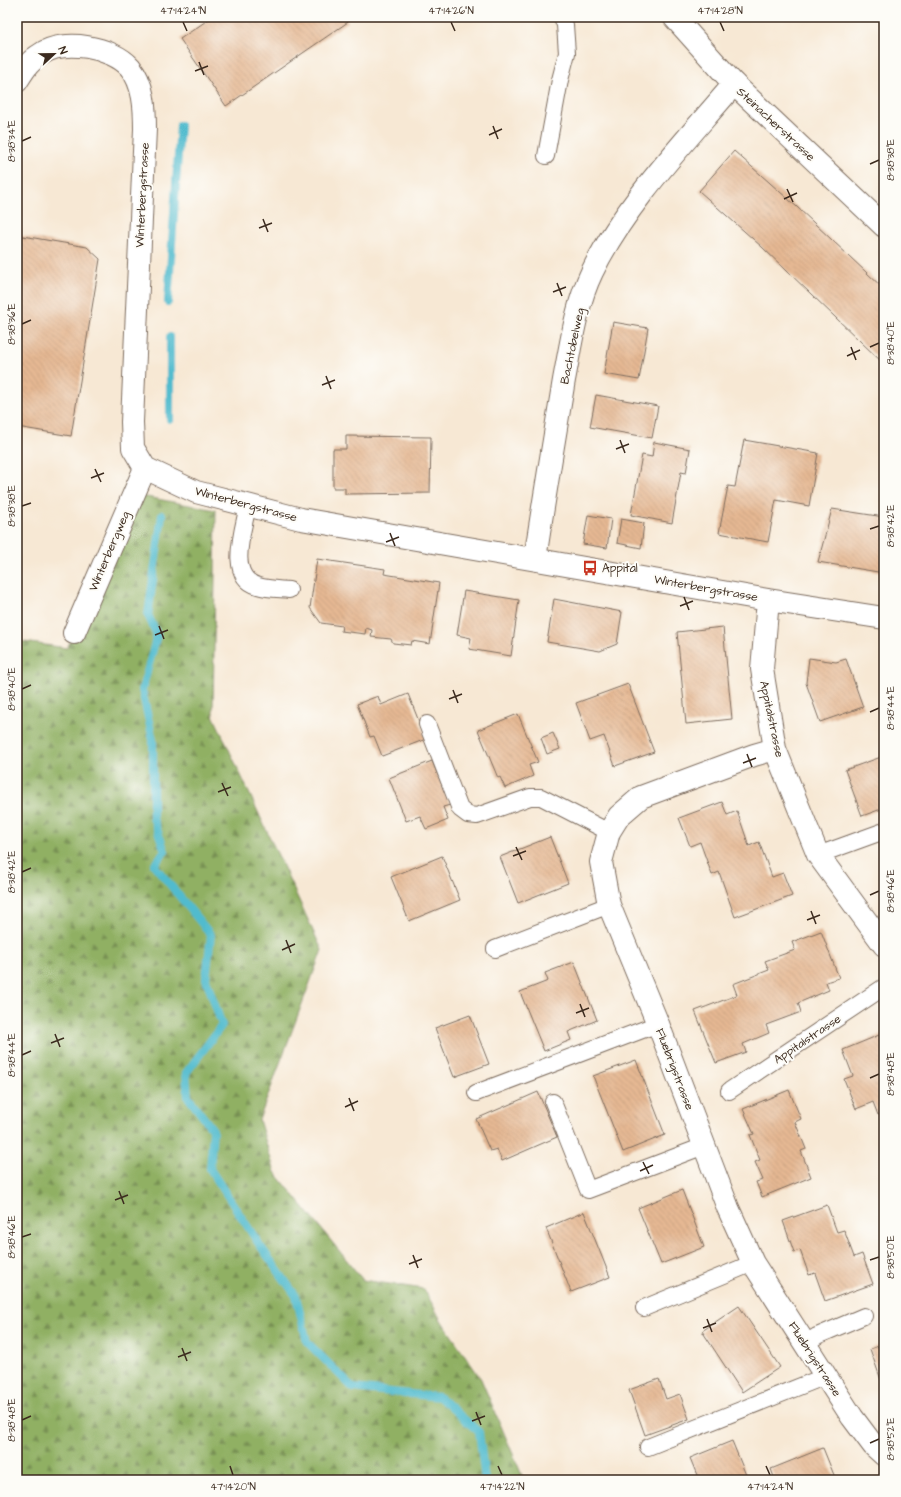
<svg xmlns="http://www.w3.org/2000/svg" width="901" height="1497" font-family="'Architects Daughter',sans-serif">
	<defs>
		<pattern id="forest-firs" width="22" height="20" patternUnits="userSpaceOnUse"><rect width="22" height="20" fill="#90b064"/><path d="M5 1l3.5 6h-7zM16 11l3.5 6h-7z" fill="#778f52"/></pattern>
		<pattern id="building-back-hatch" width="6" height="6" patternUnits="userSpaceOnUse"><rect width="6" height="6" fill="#e5b893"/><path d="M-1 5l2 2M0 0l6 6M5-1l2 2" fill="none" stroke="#c59e7e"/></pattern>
	</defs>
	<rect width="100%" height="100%" fill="#fdfcf7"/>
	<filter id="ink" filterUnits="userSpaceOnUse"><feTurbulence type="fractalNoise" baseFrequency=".025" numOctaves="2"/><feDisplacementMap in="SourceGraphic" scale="8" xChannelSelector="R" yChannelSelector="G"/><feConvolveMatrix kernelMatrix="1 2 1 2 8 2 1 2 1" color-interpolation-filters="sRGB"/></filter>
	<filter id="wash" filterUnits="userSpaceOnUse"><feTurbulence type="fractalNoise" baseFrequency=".012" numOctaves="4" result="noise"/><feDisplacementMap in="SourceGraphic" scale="16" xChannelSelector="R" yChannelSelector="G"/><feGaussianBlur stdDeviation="0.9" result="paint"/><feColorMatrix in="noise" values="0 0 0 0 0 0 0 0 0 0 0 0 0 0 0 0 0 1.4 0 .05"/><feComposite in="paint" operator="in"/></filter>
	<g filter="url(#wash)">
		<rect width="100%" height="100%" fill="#f7e8d4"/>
		<path fill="url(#forest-firs)" stroke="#666d41" d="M141,496l75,14 -3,205 109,235 -63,170 16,52 88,108 61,9 17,31 40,59 43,101h-507v-839l50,7z"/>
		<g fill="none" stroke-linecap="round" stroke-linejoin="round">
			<path stroke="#51bbce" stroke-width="8" d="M168,302l12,-177
				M170,419v-82
				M162,515l-14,100 9,20 -15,55 11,50v78l12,33 -11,14 57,70 -5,44 16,46 -36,48 2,24 25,33 -3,39 49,75 37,52 11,46 46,46 86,9 40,35 6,48"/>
		</g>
		<g id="blocks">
			<path fill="url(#building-back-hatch)" d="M212,17h132l4,5 -122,84 -46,-67z
				M734,151l63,56 87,82v75l-122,-117 -63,-56z
				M17,235l70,12 13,12 -29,177 -54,-9z
				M613,322l35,6 -9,52 -35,-6z
				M596,395l62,11 -6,32 -62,-11z
				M346,436l85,1 -1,56 -85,1v-6h-12v-39h13z
				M744,440l74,13 -9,53 -33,-6 -8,42 -49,-9 9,-47 7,1z
				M654,442l36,7 -4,24 -5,-1 -9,51 -41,-8 11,-60 10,2z
				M832,509l52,8v56l-66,-11z
				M588,515l23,4 -4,29 -24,-4z
				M621,519l23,4 -3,25 -24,-5z
				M317,559l68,10 -1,5 55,9 -9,61 -18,-3 -1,4 -18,-2 -2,-4 -20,-2 1,-7 -6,-2 -1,6 -24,-3 1,-5 -21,-3 -11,-15z
				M464,591l55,9 -8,56 -42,-7 2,-11 -14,-3z
				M554,599l68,13 -5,32 -17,7 -53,-9z
				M723,627l9,92 -46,5 -9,-92z
				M809,658l27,4 10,-3 17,48 -43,15 -14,-39z
				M628,684l26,68 -39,14 -11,-30 -14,5 -14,-38z
				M408,694l18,45 -44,17 -8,-20 -4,1 -13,-33 21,-8 3,9z
				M518,714l20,48 -9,3 4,11 -28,12 -5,-11 -2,1 -20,-48z
				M553,733l7,16 -13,5 -6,-16z
				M884,756v52l-22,8 -17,-46z
				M432,761l18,44 -7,2 5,13 -22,9 -6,-13 -14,5 -17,-43z
				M722,802l5,13 10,-4 12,35 10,-4 13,35 11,-4 9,23 -57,21 -16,-45 -7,3 -12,-33 -10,4 -11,-28z
				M550,837l18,46 -50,20 -18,-46z
				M442,856l18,44 -51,21 -18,-44z
				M821,931l18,47 -13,4 3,8 -31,13 3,9 -35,13 3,8 -26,11 3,8 -30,11 -21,-52 42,-16 -4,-11 36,-14 -4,-9 30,-11 -3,-8z
				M574,962l23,58 -29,12 3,8 -27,11 -24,-59 28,-11 -3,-8z
				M470,1015l19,49 -35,13 -19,-49z
				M884,1033v79l-6,3 -5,-13 -17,7 -12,-30 9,-3 -10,-26z
				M636,1060l29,75 -42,17 -30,-76z
				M789,1090l12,29 -6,3 11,27 -5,2 10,26 -49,20 -6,-15 7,-2 -8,-18 5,-2 -10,-25 4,-1 -11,-25z
				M538,1092l19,45 -55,24 -5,-12 -7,2 -14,-32z
				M682,1190l22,57 -43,17 -23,-56z
				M827,1205l10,27 7,-2 10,27 8,-3 11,30 -48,17 -10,-28 -6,2 -9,-25 -6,2 -11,-31z
				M584,1212l26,65 -39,15 -25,-64z
				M739,1306l41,61 -38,25 -40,-61z
				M884,1344v34l-3,2 -11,-31z
				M659,1379l7,20 14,-5 9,25 -44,16 -16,-45z
				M732,1441l16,39h-49l-9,-22z
				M823,1448l13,32h-61l-4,-11z"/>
		</g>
	</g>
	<g filter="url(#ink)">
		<use href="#blocks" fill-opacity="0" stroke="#7d6c5e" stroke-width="1"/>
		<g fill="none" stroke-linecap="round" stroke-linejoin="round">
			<g stroke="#7d6c5e" stroke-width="18">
				<path id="service" d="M546,156l14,-76 7,-27 -2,-28 -3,-8
					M248,505c-4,23 -22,72 10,81 10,3 21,3 31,4
					M427,724l33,85 8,6 9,1 53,-19h11l68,35
					M818,855l66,-24
					M495,949l114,-44
					M729,1091l155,-104
					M476,1093l182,-69
					M553,1102l35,88 116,-44
					M644,1308l109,-45
					M805,1344l12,-8 47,-20
					M648,1447l178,-71"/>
			</g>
			<g stroke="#7d6c5e" stroke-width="24">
				<path id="minor" d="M17,81c7,-11 12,-20 24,-27 23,-16 71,-7 89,13 14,17 15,41 15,62l-13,293 1,26 12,20 51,24 105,27 467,81 116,18
					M535,559c9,-60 19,-119 29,-179 7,-36 12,-75 28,-108 32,-67 94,-131 142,-188
					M768,600l-6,69 13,80 43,106 66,90
					M74,633l71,-165
					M775,749l-21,6 -113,42 -22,19 -10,16 -8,30 8,43 49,119 70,184 25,55 99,154 21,28 11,10"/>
			</g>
			<g stroke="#7d6c5e" stroke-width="24">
				<path id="tertiary" d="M674,17l60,67 150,142"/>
			</g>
			<use href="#service" stroke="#fff" stroke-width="16"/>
			<use href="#minor" stroke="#fff" stroke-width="22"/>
			<use href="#tertiary" stroke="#fff" stroke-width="22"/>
		</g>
	</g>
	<path fill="none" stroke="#3b2a1e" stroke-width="1.5" d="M183,22l4,9M451,22l4,9M720,22l4,9M199,62l5,13M195,71l13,-5M493,126l5,13M489,135l13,-6M22,141l9,-4M870,164l9,-4M787,189l6,13M784,199l13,-6M263,219l5,13M259,228l13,-5M557,283l5,13M553,292l13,-5M22,324l9,-4M851,347l5,13M870,347l9,-4M847,356l13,-6M326,376l5,13M322,385l13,-5M620,440l5,13M616,449l13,-5M95,469l6,13M91,478l13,-5M22,506l9,-3M870,529l9,-3M390,533l5,13M386,542l13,-5M684,597l5,13M680,606l13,-5M159,626l5,13M155,635l13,-5M22,689l9,-4M453,690l5,13M449,699l13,-5M870,712l9,-4M747,754l5,13M743,763l13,-5M222,783l6,13M218,792l13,-5M516,847l6,13M513,856l13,-5M22,872l9,-4M870,895l9,-4M811,911l5,13M807,920l13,-5M286,940l5,13M282,950l13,-6M580,1004l5,13M576,1013l13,-5M55,1034l5,13M51,1043l13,-5M22,1055l9,-4M870,1078l9,-4M349,1098l5,13M345,1107l13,-6M643,1162l6,12M640,1171l13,-6M119,1191l5,13M115,1200l13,-5M22,1237l9,-3M413,1255l5,13M870,1260l9,-3M409,1264l13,-5M707,1319l5,13M703,1328l13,-5M182,1348l5,13M178,1357l13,-5M476,1412l5,13M22,1420l9,-4M472,1421l13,-5M870,1443l9,-4M230,1466l3,9M498,1466l4,9M766,1466l4,9"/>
	<defs>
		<g id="bus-bare" transform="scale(1.2)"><path d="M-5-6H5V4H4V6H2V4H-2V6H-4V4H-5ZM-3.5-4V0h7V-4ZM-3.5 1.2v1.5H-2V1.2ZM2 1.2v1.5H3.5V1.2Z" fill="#c8321e" stroke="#fdfcf7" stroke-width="2.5" paint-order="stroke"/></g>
	</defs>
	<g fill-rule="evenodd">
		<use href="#bus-bare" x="590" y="568"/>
	</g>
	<g text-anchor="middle" stroke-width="4" stroke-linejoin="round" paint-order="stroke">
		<g font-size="12" fill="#3b2a1e" stroke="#fdfcf7">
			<text transform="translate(776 124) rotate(43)" y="4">Steinacherstrasse</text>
			<text transform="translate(142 195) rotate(-87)" y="4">Winterbergstrasse</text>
			<text transform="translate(572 346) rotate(-78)" y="4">Bachtobelweg</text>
			<text transform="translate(246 504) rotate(15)" y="4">Winterbergstrasse</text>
			<text transform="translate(109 551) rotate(-67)" y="4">Winterbergweg</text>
			<text transform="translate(706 588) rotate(10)" y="4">Winterbergstrasse</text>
			<text transform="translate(772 719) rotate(78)" y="4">Appitalstrasse</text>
			<text transform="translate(807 1039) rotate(-34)" y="4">Appitalstrasse</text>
			<text transform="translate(675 1069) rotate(69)" y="4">Fluebrigstrasse</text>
			<text transform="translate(815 1359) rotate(57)" y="4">Fluebrigstrasse</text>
		</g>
		<g font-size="12" fill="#3b2a1e" stroke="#fdfcf7" text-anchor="start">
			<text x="602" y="572">Appital</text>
		</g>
	</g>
	<rect width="901" height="1497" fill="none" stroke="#fdfcf7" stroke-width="44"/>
	<g transform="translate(54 54) rotate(68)" stroke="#fdfcf7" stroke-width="3" paint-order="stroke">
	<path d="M0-3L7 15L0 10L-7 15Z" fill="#3b2a1e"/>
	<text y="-6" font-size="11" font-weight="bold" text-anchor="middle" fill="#3b2a1e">N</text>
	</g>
	<rect x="22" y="22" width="857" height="1453" fill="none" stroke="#3b2a1e" stroke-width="1.5"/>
	<g font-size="10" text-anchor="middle" fill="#3b2a1e">
		<text x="183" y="14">47°14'24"N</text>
		<text x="451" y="14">47°14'26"N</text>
		<text x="720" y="14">47°14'28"N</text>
		<text transform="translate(11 141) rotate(-90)" y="4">8°38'34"E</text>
		<text transform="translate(890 160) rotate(-90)" y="4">8°38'38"E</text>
		<text transform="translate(11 324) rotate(-90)" y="4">8°38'36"E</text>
		<text transform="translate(890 343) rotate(-90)" y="4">8°38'40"E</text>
		<text transform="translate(11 506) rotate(-90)" y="4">8°38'38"E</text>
		<text transform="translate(890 526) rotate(-90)" y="4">8°38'42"E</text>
		<text transform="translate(11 689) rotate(-90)" y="4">8°38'40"E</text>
		<text transform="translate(890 708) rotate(-90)" y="4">8°38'44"E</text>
		<text transform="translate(11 872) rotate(-90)" y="4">8°38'42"E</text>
		<text transform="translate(890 891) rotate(-90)" y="4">8°38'46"E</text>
		<text transform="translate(11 1055) rotate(-90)" y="4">8°38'44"E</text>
		<text transform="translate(890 1074) rotate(-90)" y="4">8°38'48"E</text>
		<text transform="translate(11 1237) rotate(-90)" y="4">8°38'46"E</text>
		<text transform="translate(890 1257) rotate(-90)" y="4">8°38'50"E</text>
		<text transform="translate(11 1420) rotate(-90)" y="4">8°38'48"E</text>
		<text transform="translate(890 1439) rotate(-90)" y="4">8°38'52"E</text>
		<text x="233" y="1490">47°14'20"N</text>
		<text x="502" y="1490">47°14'22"N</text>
		<text x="770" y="1490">47°14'24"N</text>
	</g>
</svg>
